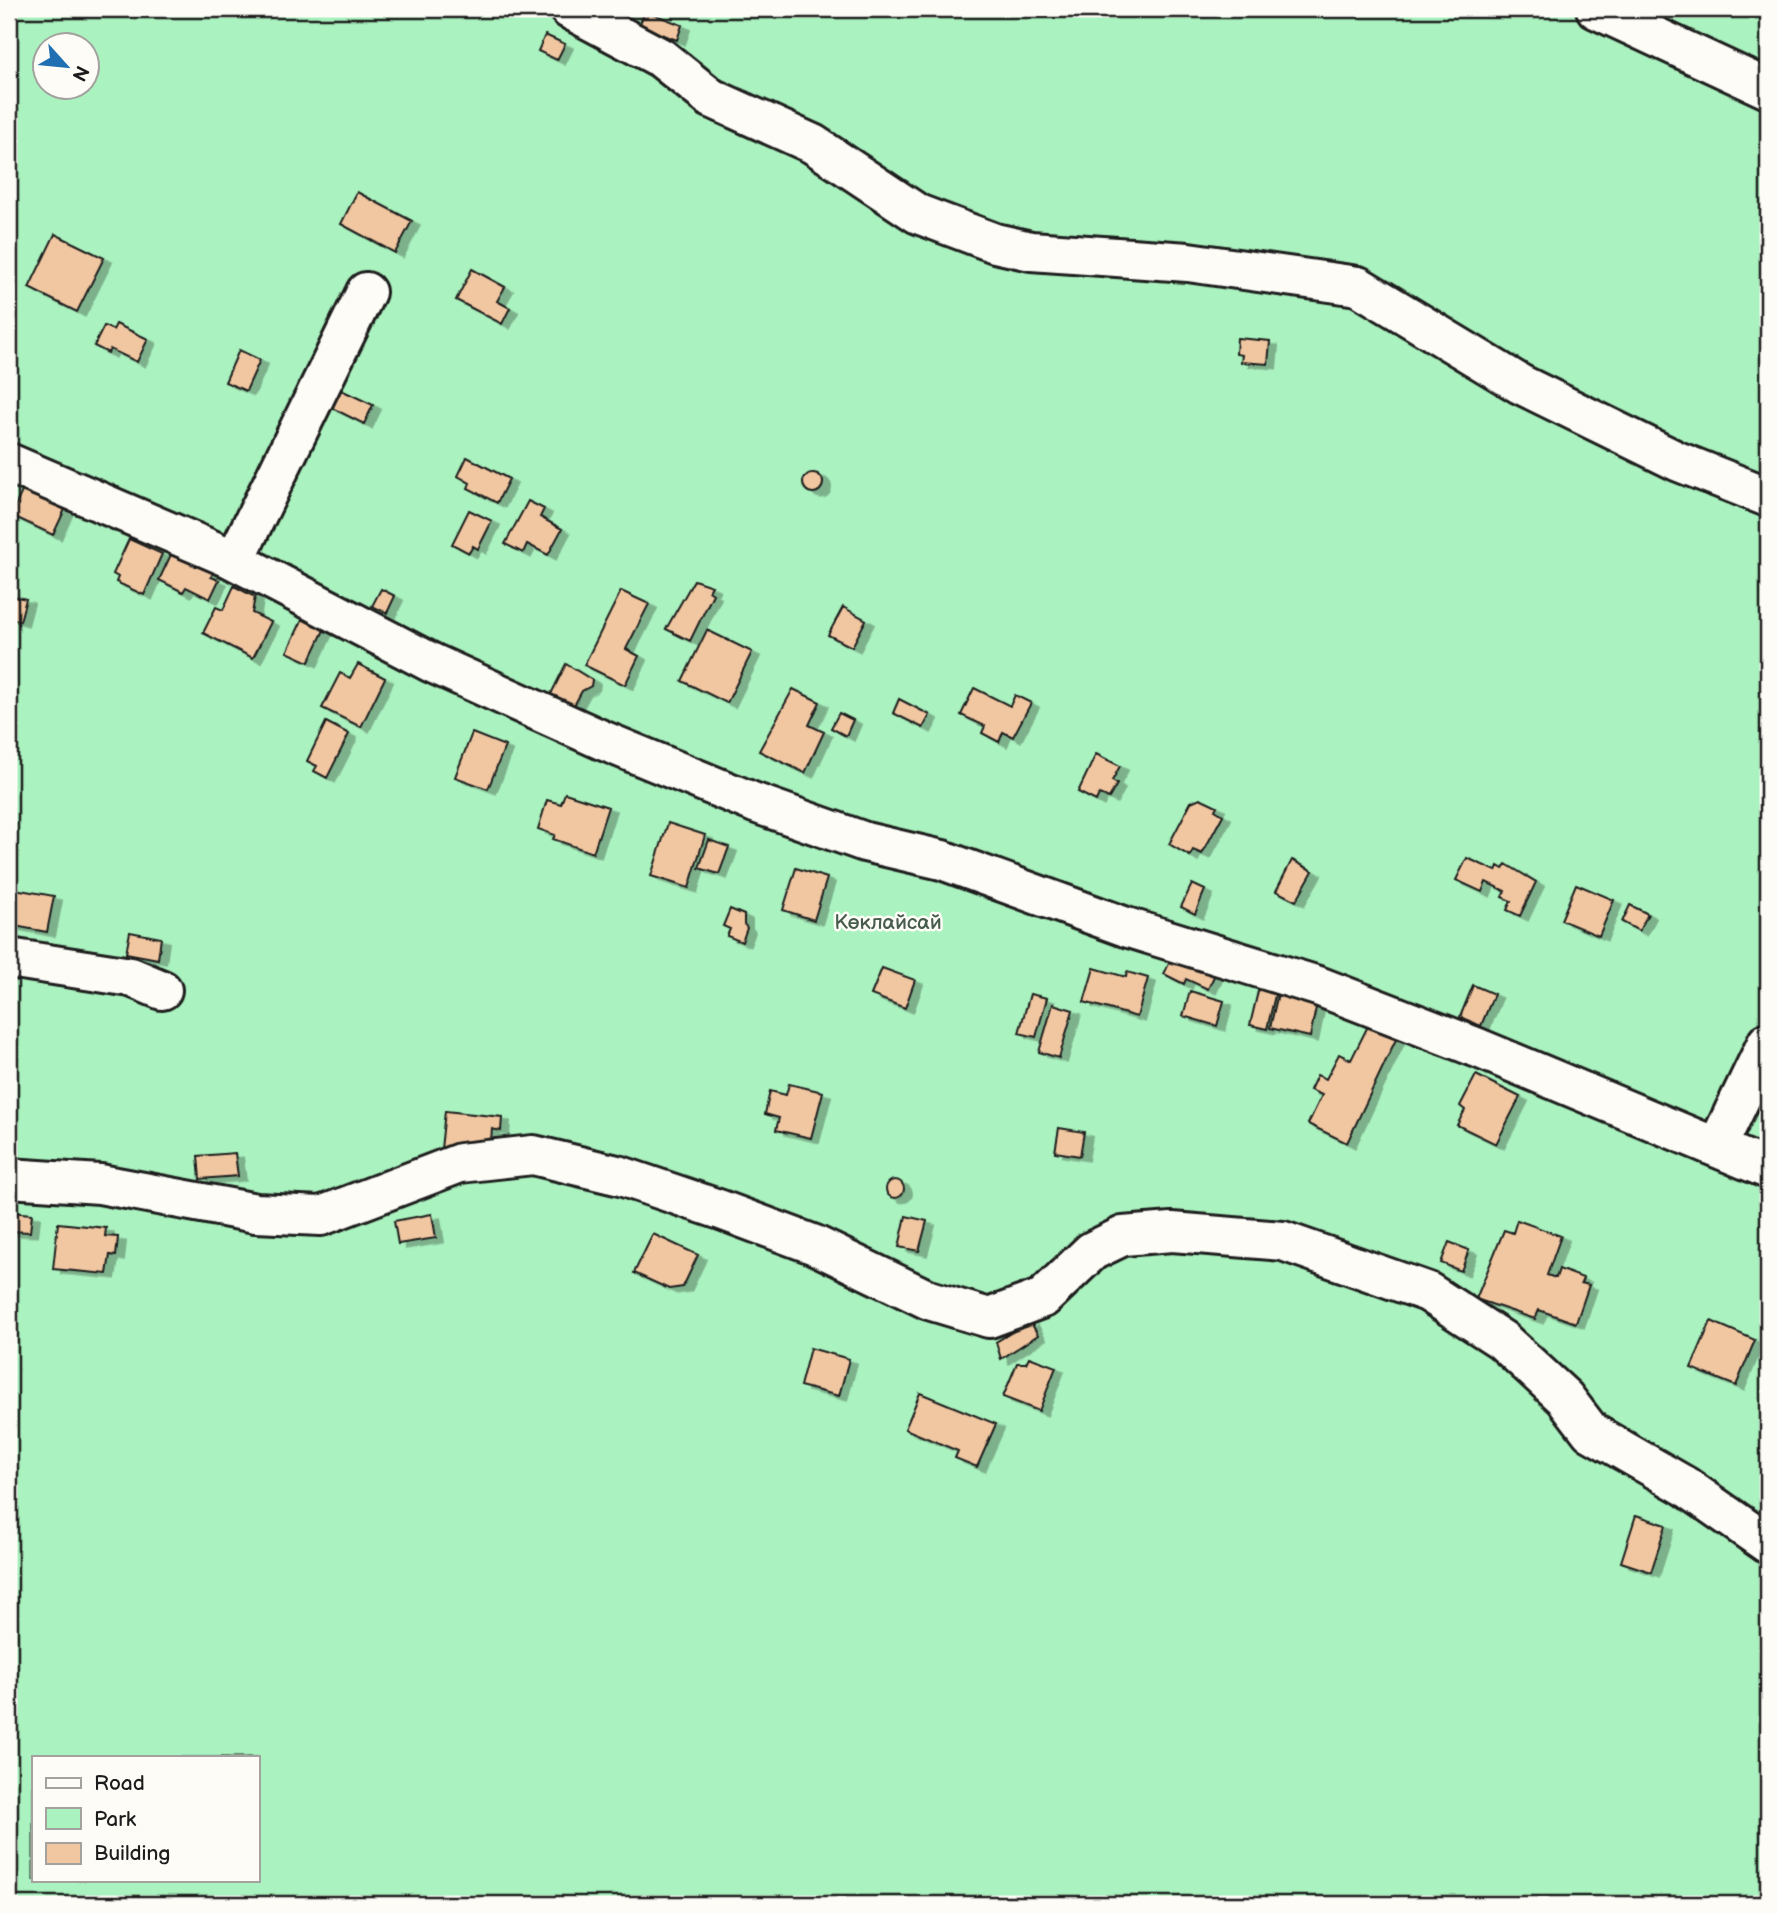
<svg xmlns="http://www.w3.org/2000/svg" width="1777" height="1913" font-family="'Balsamiq Sans',sans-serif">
	<defs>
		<filter id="shadow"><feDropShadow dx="8" dy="4.5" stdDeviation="0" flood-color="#0004"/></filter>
	</defs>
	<rect width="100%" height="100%" fill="#f9ecdd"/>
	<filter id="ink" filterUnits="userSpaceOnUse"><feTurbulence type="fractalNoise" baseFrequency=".0143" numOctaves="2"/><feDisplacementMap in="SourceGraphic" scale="14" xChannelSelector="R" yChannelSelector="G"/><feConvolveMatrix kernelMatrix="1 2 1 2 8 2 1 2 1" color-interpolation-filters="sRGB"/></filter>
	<g filter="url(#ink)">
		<path fill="#aaf2bf" stroke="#63876e" stroke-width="2" fill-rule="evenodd" d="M9,9h1759v1895h-1759zM46,46h42v42h-42zM33,1757h224v123h-224z"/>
		<path fill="#f1c7a1" stroke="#1c1c1c" stroke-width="2" filter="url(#shadow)" d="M1746,9h22v10z
			M645,11l37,14 -5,15 -38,-14z
			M545,35l20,9 -8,16 -19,-9z
			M357,192l55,29 -17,32 -54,-29z
			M55,234l49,24 -27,54 -48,-24z
			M472,269l33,18 -8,14 13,7 -8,16 -46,-24z
			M116,324l32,15 -11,23 -27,-13 -2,4 -14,-7 10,-20 9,4z
			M1237,338l33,3 -2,23 -27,-2 1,-7 -6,-1z
			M239,350l21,10 -14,31 -21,-9z
			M339,389l34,16 -9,19 -34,-17z
			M467,457l42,22 -12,24 -29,-15 2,-5 -12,-7z
			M803 483a10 10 0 1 1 20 0a10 10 0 1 1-20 0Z
			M25,485l42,20 -14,30 -42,-20z
			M528,501l16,8 -4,8 22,12 -14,26 -21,-11 -4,9 -18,-9z
			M469,510l23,11 -14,28 -5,-3 -4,7 -17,-9z
			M129,539l33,15 -18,41 -28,-13 2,-5 -5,-3z
			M175,546l41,21 -5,10 8,3 -9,19 -24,-12 -3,5 -24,-12z
			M694,580l18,6 -3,5 4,3 -23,47 -24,-12z
			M234,586l21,11 -3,16 19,9 -18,36 -50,-25 13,-26 7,3z
			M381,589l14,7 -8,17 -15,-7z
			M621,591l28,13 -23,45 13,7 -14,29 -41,-20z
			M9,595l17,4 -6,22 -11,-3z
			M843,607l23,13 -14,27 -24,-12z
			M303,618l22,10 -16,34 -22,-10z
			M707,630l45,22 -25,51 -45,-22z
			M358,664l27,14 -24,49 -39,-19 18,-35 10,5z
			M566,664l26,16 -1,6 -9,5 -11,20 -23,-11z
			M974,688l36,18 5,-11 16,8 -18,34 -10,-5 -4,10 -17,-9 3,-7 -24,-11z
			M793,689l27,13 -11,23 15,7 -19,41 -46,-22z
			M899,699l31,16 -7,13 -30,-15z
			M839,713l14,7 -7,16 -15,-8z
			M326,722l23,12 -22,44 -13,-7 3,-5 -10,-5z
			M472,733l33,13 -17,43 -33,-12z
			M1096,754l24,12 -8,15 5,3 -8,14 -10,-4 -3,7 -18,-9z
			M565,793l43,14 -15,46 -40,-14 2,-4 -17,-6 9,-29 14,4z
			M1200,798l17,8 -2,4 8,5 -21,39 -9,-4 -3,6 -21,-12 22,-42z
			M668,823l37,12 -16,53 -38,-12z
			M709,840l20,7 -10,27 -20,-6z
			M1467,858l29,13 2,-5 5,3 3,-5 30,18 -16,34 -13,-6 4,-9 -9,-4 3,-6 -19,-9 -4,10 -26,-12z
			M1292,860l21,11 -17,30 -20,-10z
			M796,868l31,10 -13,42 -31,-10z
			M1192,884l13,6 -10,24 -14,-7z
			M1576,884l38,16 -15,36 -38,-16z
			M9,888l45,8 -7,36 -38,-7z
			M1630,905l18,9 -9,17 -17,-9z
			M730,909l14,6v9l3,4 -5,14 -15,-6 3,-7 -7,-3z
			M130,932l31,6 -3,21 -32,-6z
			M1174,953l42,19 -8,17 -22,-10 -2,5 -20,-10z
			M882,968l33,12 -10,28 -34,-13z
			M1094,968l32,9 1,-5 21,6 -11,39 -53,-15z
			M1473,985l21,9 -13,32 -21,-9z
			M1259,987l17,4 -9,38 -17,-4z
			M1279,989l39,9 -8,39 -40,-9z
			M1190,991l34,10 -7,25 -34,-10z
			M1030,994l17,4 -11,39 -17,-4z
			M1053,1004l20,6 -14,48 -20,-6z
			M1370,1022l28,13 -51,108 -39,-19 14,-29 -12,-5 7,-15 9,4 13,-25 12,6z
			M1476,1075l44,22 -24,47 -39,-19 8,-15 -5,-4z
			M789,1084l34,8 -12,46 -35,-8 3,-12 -14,-4 5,-23 16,4z
			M445,1111l57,6 -1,14 -9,-2 -2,24 -49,-4z
			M1059,1128l25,4 -4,24 -25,-4z
			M235,1153l3,23 -38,3 -2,-23z
			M886 1189a9 9 0 1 1 18 0a9 9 0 1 1-18 0Z
			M9,1212l23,2 -2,18 -21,-1z
			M432,1214l4,24 -38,6 -4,-23z
			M906,1216l21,5 -8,30 -20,-4z
			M1517,1220l44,16 -14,39 9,3 3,-9 24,9 -2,5 8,2 -13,38 -37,-13 -4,9 -59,-20 28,-69 9,3z
			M58,1223l48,5 -1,8 13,1 -2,19 -6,-1 -3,19 -54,-5z
			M653,1234l45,21 -15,32 -14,2 -35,-16z
			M1449,1242l20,8 -8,21 -20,-8z
			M1030,1321l8,14 -37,24 -5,-17z
			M1711,1321l44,19 -19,46 -45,-18z
			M810,1348l39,11 -10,37 -39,-10z
			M1029,1357l27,10 -17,44 -36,-14 14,-34h9z
			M920,1393l76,31 -19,43 -22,-9 3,-7 -53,-22z
			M1636,1515l30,10 -15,47 -30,-10z"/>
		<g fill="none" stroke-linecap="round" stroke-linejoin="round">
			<g stroke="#1c1c1c" stroke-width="44">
				<path id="minor" d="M569,9l92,49 50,40 102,46 105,70 77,29 36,8 157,11 170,24 162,98 157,77 91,36
					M1596,9l172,80
					M9,463l219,94 204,106 170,77 153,63 110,39 77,18 184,67 192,59 160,62 290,121
					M235,560l131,-268
					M9,958l122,19 31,13
					M1717,1147l50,-104
					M9,1178l91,6 156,29 65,3 139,-53 73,-8 88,21 100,34 94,35 114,55 60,18 54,-20 49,-47 31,-15 49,-4 111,9 145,51 74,48 63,58 26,34 94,54 83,58"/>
			</g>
			<use href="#minor" stroke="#fdfcf7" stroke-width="38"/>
		</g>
	</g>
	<g text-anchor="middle" stroke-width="5" stroke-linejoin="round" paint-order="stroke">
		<g font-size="21" fill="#475c4d" stroke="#fdfcf7">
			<text x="888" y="929">Көклайсай</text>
		</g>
	</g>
	<rect width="1777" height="1913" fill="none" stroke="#fdfcf7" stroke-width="35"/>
	<rect x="18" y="18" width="1742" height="1878" fill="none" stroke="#1c1c1c" stroke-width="2.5" filter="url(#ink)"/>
	<rect x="32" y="1756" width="228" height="126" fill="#fdfcf7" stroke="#a3a29f" stroke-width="2"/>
	<rect x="46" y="1778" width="35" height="10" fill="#fdfcf7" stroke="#a3a29f" stroke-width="2"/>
	<text x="94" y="1790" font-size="21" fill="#1c1c1c">Road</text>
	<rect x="46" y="1808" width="35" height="21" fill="#aaf2bf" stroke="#a3a29f" stroke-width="2"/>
	<text x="94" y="1826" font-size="21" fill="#1c1c1c">Park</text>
	<rect x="46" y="1843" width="35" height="21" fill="#f1c7a1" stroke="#a3a29f" stroke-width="2"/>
	<text x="94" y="1860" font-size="21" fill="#1c1c1c">Building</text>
	<g transform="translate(66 66) rotate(117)"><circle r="33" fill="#fdfcf7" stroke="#a3a29f" stroke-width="2"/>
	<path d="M0-5L12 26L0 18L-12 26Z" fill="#1f6fb2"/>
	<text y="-10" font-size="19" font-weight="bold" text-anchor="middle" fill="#1c1c1c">N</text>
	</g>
</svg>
